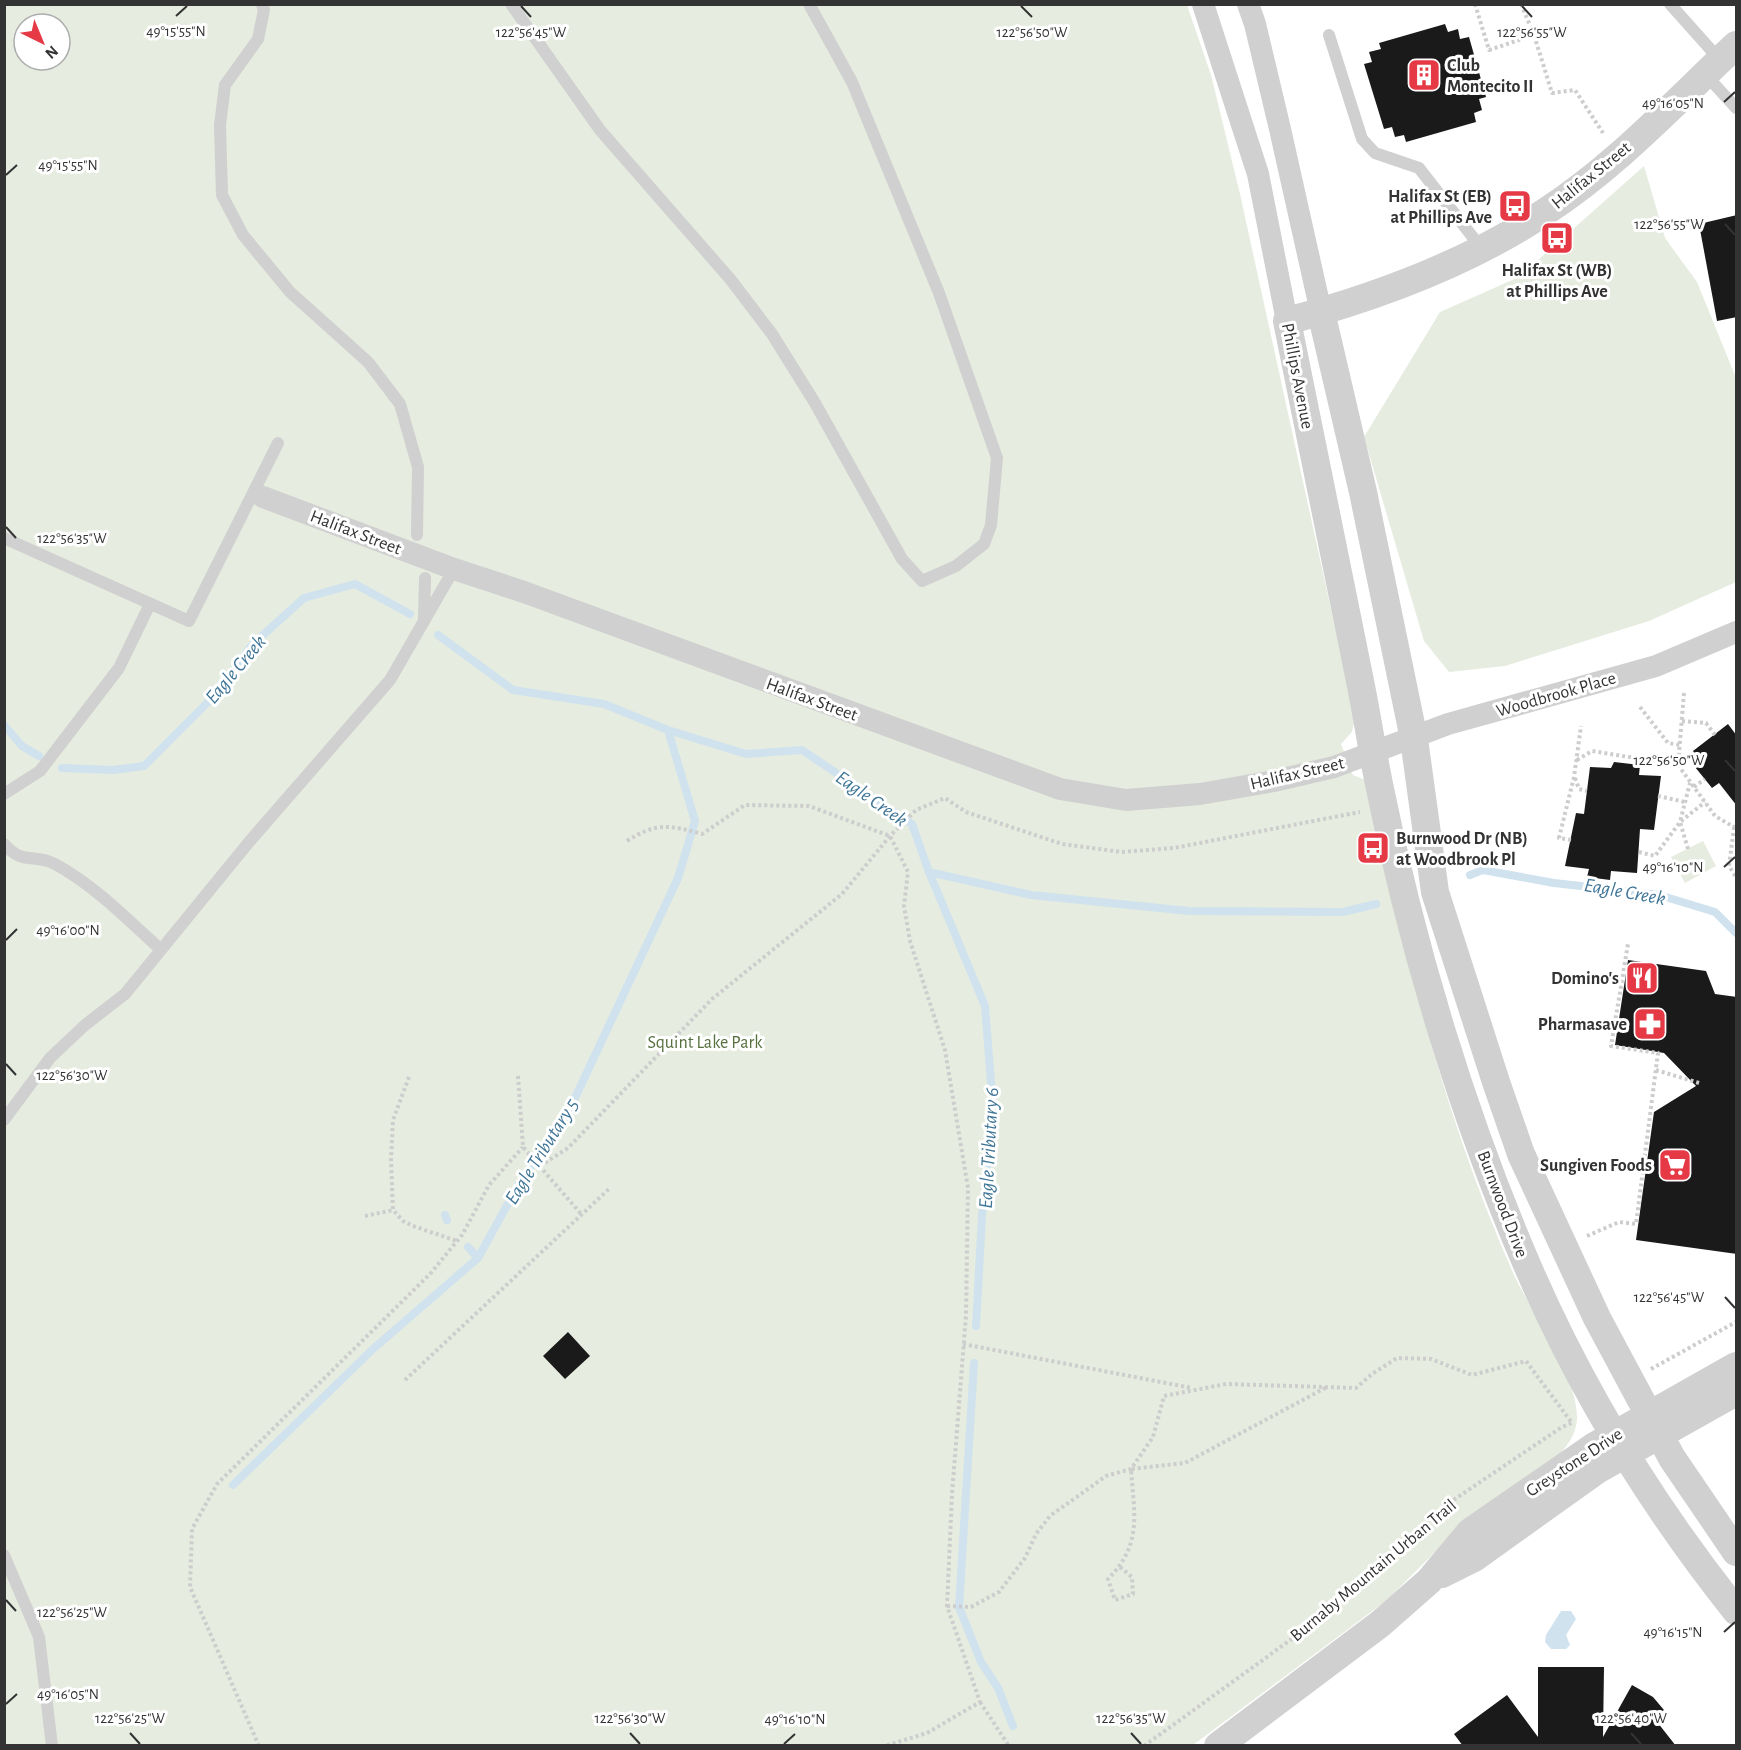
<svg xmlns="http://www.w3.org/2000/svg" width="1741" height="1750" font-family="'Alegreya Sans',sans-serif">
	<rect width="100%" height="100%" fill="#fff"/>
	<path fill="#e6ecdf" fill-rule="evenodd" d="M5,5h1182l24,70 29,119 115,525 -3,13 -11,12 12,31 12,5c39,169 78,336 149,495 19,40 64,101 63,144 -1,15 -9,26 -18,36l-120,93 -52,52 -194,145 -1188,1zM24,24h36v36h-36z
		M1644,166l21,72 32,44 39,96v204l-87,39 -144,45 -56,6 -25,-31 -60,-204 76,-125 79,-35z
		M1703,841l13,25 -31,17 -14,-26z"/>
	<path fill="#cfe2ee" d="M1561,1611h10l5,8 -10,16 4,10 -4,4h-15l-6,-7 1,-7z"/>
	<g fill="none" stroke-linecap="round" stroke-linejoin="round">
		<path stroke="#cfe2ee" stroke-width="8" d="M438,635l75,55 91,14 64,26 78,24 56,-4 110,74 17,48 56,134 8,102 -11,108 -6,110
			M4,725l18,21 17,10
			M62,768l51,2 31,-4 69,-69 40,-53 51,-46 51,-14 55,30
			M929,872l102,23 158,16 154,1 33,-8
			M1470,875l13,-5 71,13 105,12 56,17 21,21
			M445,1215l2,5
			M468,1247l10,11
			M974,1363l-15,244 22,55 17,26 15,38
			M233,1485l140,-136 105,-91 42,-76 47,-67 111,-237 17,-57 -27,-91"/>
	</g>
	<path fill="#1a1a1a" d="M1445,24l3,8 10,-3 2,10 9,-2 17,60 -7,2 3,11 -8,3 2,9 -70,20 -2,-7 -9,2 -3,-10 -8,2 -20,-65 8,-2 -3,-10 12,-3 -2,-6z
		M1737,215v102l-20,4 -18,-97z
		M1728,724l9,12v70l-18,-23 -7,5 -17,-21 6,-4 -8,-12z
		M1614,762l26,3 -1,10 22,1 -7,54 -14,-1 -3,44 -26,-2 -1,9 -23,-3 2,-8 -24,-3 11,-53 8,1 6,-47 21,1z
		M1628,960l78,11 9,23 22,3v257l-101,-14 18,-128 42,-26 -32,-33 -49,-8z
		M568,1332l22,24 -25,23 -22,-23z
		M1538,1667h66l-1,70 29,-52 21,12 11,13 -10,8 22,28h-213l-9,-12 53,-39 31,42z"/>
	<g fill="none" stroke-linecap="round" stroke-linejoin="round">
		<path stroke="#cdcdcd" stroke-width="4" stroke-dasharray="3 3" stroke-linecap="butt" d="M1441,4h5
			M1475,4l14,46 45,-15 18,58 23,-3 28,43
			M1521,4l13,31
			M1684,693l-6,72 37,51 19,11 2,-3
			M1640,707l28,36 12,2
			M1682,721l24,2 9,12
			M1577,760l15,-9 86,14
			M1575,778l4,11 8,2
			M1694,787l11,-8
			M1658,796l27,6
			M1734,827l-5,39 7,11
			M1571,840l-12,-2 15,-61 7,-51
			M627,841c29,-19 43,-16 75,-7l43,-29 64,1 81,30 18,36 -4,34 6,35 35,109 23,138 -2,127 -14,179 -5,112 33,96 -53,31 -42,13
			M1688,849l-8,-27 10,-39
			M1639,852l16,4 25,-34 25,-20
			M1656,1070l43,13
			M518,1076l5,71 59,68
			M409,1077l-16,43 -2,39 2,51 10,11 10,5 44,15
			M540,1166l28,-18 144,-149 130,-105 48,-58 26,-26 29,-12 21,14 96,32 60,8 52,-4 186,-36
			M365,1216l28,-6
			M1587,1236l32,-14 17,2 22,-171 -47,-7 17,-102
			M963,1344l229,44
			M1651,1369l85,-47
			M405,1380l205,-192
			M1120,1567l12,10 1,17 -18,6 -7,-21c35,-35 26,-66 23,-110l54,-6 142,-76
			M947,1606l24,1 28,-15 26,-34 11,-24 14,-18 56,-40 25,-7 22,-32 11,-41 62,-12 130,4 16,-14 25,-16 34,1 41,16 54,-14 46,62
			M980,1702l29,44
			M259,1746l-69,-159 2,-58 25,-45 213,-210 32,-39 27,-50 34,-38
			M1144,1746l174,-126 128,-115 116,-78 12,-5"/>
		<path stroke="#d0d0d0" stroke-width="12" d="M262,4l2,6 -6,29 -33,46 -5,40 2,70 21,40 47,57 78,70 32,42 18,63 -1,68
			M511,4l89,126 131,150 41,54 43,69 87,156 20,22 34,-15 28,-22 7,-19 6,-67 -58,-165 -87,-211 -43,-78
			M1670,4l50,56
			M1329,35l33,104 13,14 44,15 63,81
			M1705,74l31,34
			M253,493l25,-50
			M4,538l185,83 64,-128 10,4
			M424,619l1,-41
			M4,794l36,-23 23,-30 56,-73 31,-64
			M4,844c19,22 30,9 51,20 39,21 73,56 105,85
			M4,1120l46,-62 35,-33 40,-31 124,-152 141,-162 64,-111
			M4,1555l35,82 13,109"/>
		<path stroke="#d0d0d0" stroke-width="22" d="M1203,4l55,170 29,147
			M1248,4l7,20 25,105 41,183
			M263,497l191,72 70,23 536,197 66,11 74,-6 74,-13 60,-14 114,-43 208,-58 80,-34"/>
		<path stroke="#d0d0d0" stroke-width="28" d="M1736,45c-61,57 -120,121 -191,167 -78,52 -168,85 -258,109 24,120 48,240 73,360 7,34 12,69 19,103 33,164 85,337 152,490 53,121 123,234 205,337
			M1321,312l42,180 51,247 21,153 61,190 25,72 76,164 75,140 64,94
			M1442,1574l32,-16 123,-88 139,-78
			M1218,1746l162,-122 49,-43 41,-49 123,-85 143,-81"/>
	</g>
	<path fill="none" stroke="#333" stroke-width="2" d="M521,6l10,11M1021,6l11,11M1522,6l10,11M176,16l11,-10M1724,102l11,-10M6,175l11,-10M1725,224l10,11M6,527l10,11M1725,760l10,11M1724,867l11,-10M6,940l11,-11M6,1064l10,11M1725,1297l10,11M6,1600l10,11M1724,1632l11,-10M6,1704l11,-10M130,1733l10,11M630,1733l10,11M1131,1733l10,11M1631,1733l10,11M784,1744l11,-10"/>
	<defs>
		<g id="building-square" transform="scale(1.725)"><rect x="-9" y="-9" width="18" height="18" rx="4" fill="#e63946" stroke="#fff"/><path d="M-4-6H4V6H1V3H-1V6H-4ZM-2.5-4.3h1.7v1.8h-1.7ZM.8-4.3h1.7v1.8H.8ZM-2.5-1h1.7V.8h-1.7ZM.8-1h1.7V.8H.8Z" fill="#fff"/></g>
		<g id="bus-square" transform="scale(1.725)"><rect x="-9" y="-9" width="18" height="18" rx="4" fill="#e63946" stroke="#fff"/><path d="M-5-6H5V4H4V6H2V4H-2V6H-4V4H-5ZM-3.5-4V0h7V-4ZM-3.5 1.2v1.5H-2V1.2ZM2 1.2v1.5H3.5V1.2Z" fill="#fff"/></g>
		<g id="restaurant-square" transform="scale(1.725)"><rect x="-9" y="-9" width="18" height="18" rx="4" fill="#e63946" stroke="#fff"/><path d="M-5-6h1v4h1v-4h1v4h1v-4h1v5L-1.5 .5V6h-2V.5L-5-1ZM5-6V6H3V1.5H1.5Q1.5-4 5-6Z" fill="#fff"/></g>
		<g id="pharmacy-square" transform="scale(1.725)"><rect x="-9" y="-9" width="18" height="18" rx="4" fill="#e63946" stroke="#fff"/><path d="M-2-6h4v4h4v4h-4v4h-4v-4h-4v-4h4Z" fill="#fff"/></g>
		<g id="supermarket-square" transform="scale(1.725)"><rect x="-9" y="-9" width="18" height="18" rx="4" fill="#e63946" stroke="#fff"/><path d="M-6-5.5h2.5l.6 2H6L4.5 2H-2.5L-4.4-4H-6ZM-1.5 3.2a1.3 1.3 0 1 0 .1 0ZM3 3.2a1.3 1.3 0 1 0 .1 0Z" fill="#fff"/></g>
	</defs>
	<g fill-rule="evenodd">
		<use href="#building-square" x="1424" y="75"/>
		<use href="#bus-square" x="1515" y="206"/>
		<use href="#bus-square" x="1557" y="238"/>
		<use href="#bus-square" x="1373" y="848"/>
		<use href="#restaurant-square" x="1642" y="978"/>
		<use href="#pharmacy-square" x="1650" y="1024"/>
		<use href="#supermarket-square" x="1675" y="1165"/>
	</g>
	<g text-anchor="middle" stroke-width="6" stroke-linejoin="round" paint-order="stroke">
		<g font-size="18" font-weight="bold" fill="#333" stroke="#fff" text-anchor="end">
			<text x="1447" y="71" text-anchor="start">Club<tspan x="1447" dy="21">Montecito II</tspan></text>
			<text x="1492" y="202">Halifax St (EB)<tspan x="1492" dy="21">at Phillips Ave</tspan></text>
			<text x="1557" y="276" text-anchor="middle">Halifax St (WB)<tspan x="1557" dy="21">at Phillips Ave</tspan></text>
			<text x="1396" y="844" text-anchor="start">Burnwood Dr (NB)<tspan x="1396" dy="21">at Woodbrook Pl</tspan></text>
			<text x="1619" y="984">Domino's</text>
			<text x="1627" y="1030">Pharmasave</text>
			<text x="1652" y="1171">Sungiven Foods</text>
		</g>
		<g font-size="18" fill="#333" stroke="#fff">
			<text transform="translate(1591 175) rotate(-39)" y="6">Halifax Street</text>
			<text transform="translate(1298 376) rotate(79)" y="6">Phillips Avenue</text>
			<text transform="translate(356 532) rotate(21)" y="6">Halifax Street</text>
			<text transform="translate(1556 694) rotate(-16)" y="6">Woodbrook Place</text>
			<text transform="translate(812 699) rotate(20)" y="6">Halifax Street</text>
			<text transform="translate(1297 773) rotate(-13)" y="6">Halifax Street</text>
			<text transform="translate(1503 1204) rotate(69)" y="6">Burnwood Drive</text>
			<text transform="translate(1574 1462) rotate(-33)" y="6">Greystone Drive</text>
			<text transform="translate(1373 1570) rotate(-40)" y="6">Burnaby Mountain Urban Trail</text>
		</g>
		<g font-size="18" fill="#56703f" stroke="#fff">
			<text x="705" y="1048">Squint Lake Park</text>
		</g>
		<g font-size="20" font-style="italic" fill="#3f7597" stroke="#fff">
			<text transform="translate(235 669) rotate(-50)" y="7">Eagle Creek</text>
			<text transform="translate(872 798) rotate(35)" y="7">Eagle Creek</text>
			<text transform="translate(1625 891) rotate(10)" y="7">Eagle Creek</text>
			<text transform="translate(988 1148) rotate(-87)" y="7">Eagle Tributary 6</text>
			<text transform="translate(541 1151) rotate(-58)" y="7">Eagle Tributary 5</text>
		</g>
	</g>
	<g font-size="15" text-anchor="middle" fill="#333" stroke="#fff" stroke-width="6" stroke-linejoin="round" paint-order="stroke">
		<text x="176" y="36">49°15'55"N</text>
		<text x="531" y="37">122°56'45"W</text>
		<text x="1032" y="37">122°56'50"W</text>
		<text x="1532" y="37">122°56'55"W</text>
		<text x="1673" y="108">49°16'05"N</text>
		<text x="68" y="170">49°15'55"N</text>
		<text x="1669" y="229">122°56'55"W</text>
		<text x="72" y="543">122°56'35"W</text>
		<text x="1669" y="765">122°56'50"W</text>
		<text x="1673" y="872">49°16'10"N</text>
		<text x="68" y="935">49°16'00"N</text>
		<text x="72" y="1080">122°56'30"W</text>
		<text x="1669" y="1302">122°56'45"W</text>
		<text x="72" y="1617">122°56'25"W</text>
		<text x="1673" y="1637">49°16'15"N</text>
		<text x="68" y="1699">49°16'05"N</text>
		<text x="130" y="1723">122°56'25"W</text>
		<text x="630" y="1723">122°56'30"W</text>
		<text x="1131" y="1723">122°56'35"W</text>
		<text x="1631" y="1723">122°56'40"W</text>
		<text x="795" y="1724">49°16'10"N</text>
	</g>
	<rect width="1741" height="1750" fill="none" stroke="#333333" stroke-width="12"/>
	<g transform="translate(42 42) rotate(137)"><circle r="28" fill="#ffffff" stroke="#adadad" stroke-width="1.5"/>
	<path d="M0-4.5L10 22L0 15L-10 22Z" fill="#e63946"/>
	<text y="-9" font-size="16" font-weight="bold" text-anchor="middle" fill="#333333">N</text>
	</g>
</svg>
